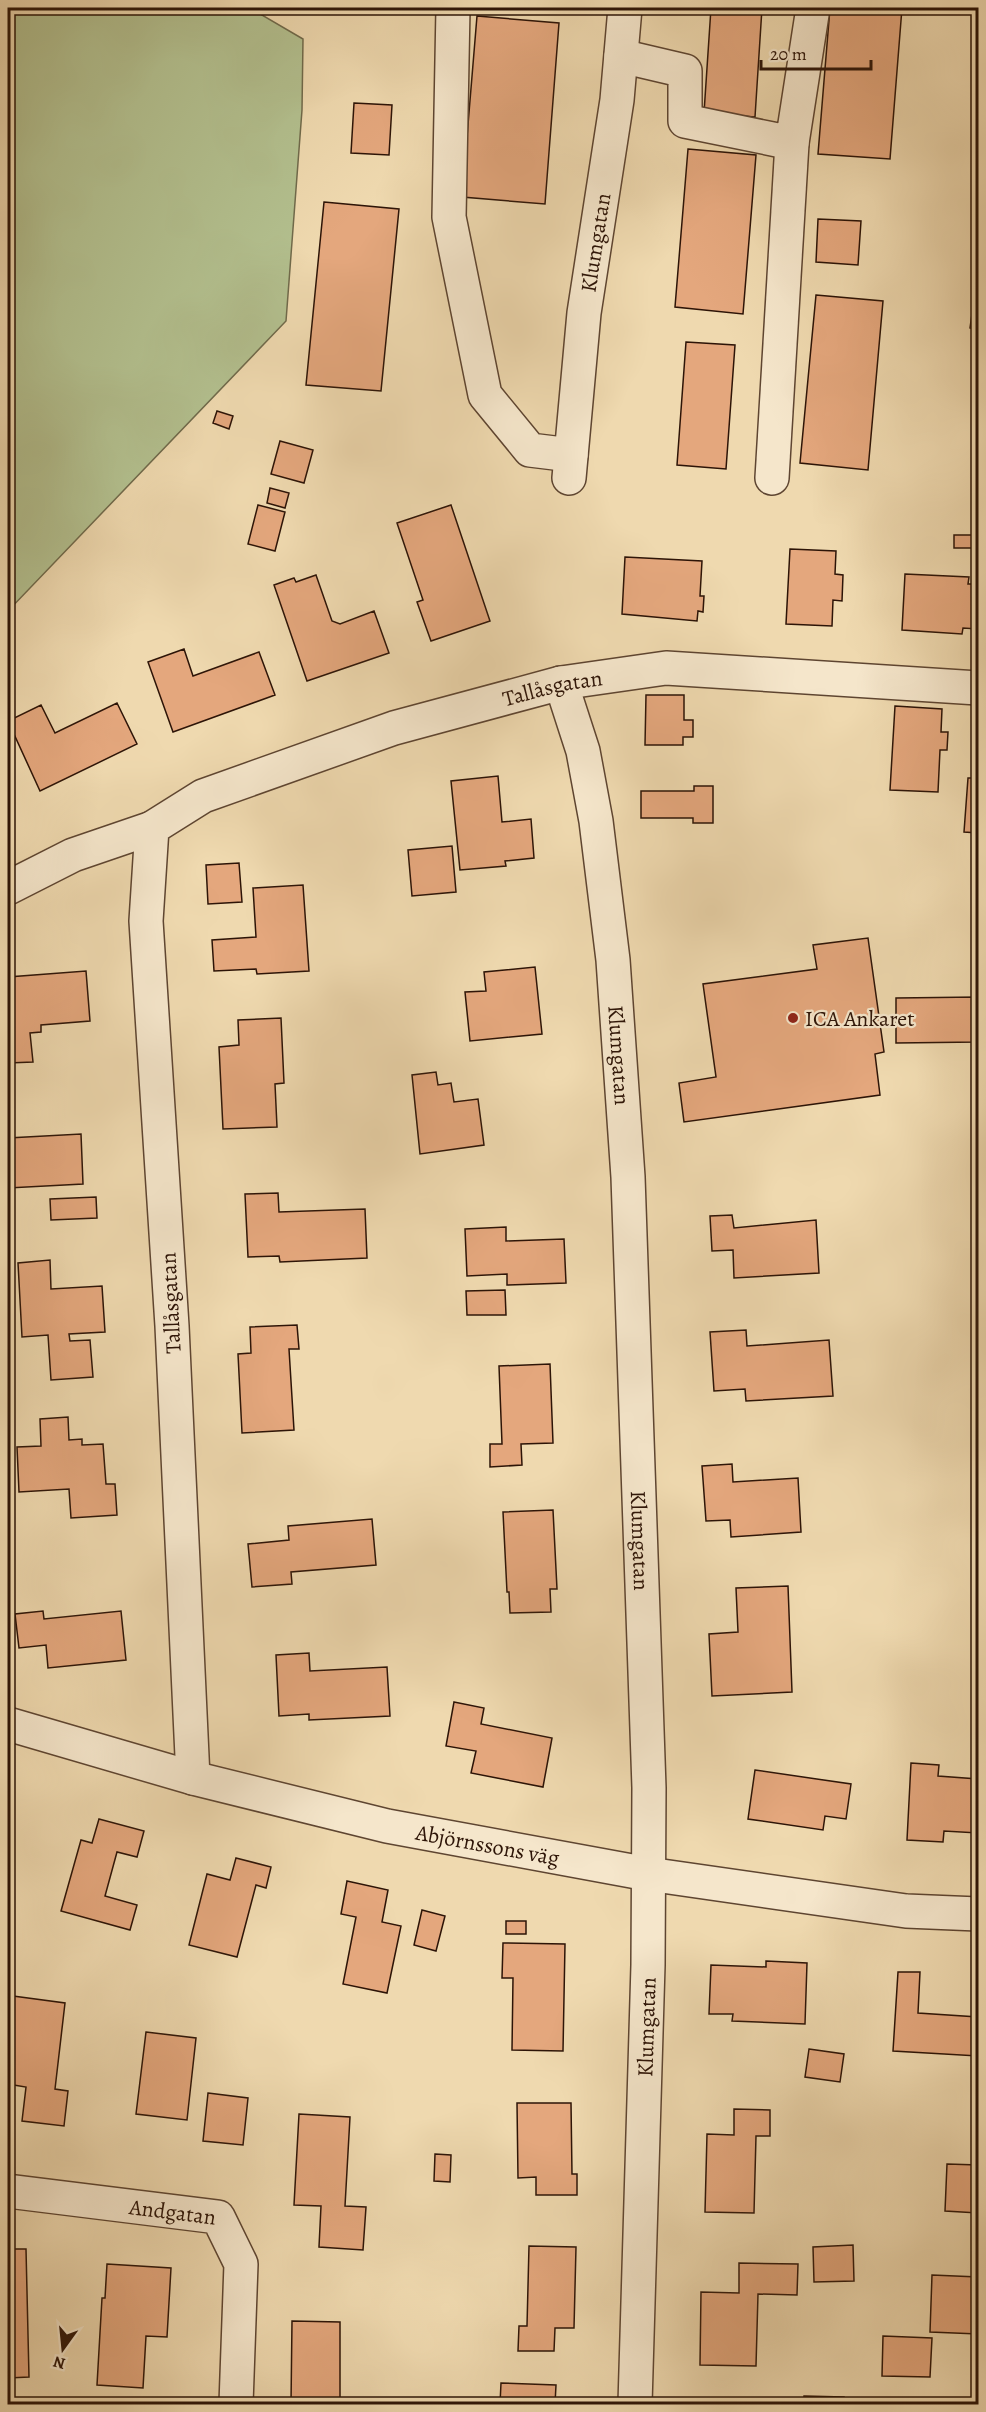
<svg xmlns="http://www.w3.org/2000/svg" width="986" height="2412" font-family="Alegreya,serif">
	<rect width="100%" height="100%" fill="#efd9af"/>
	<filter id="stains"><feTurbulence type="fractalNoise" baseFrequency=".00333" numOctaves="4"/><feColorMatrix values="0 0 0 0 .2 0 0 0 0 .09 0 0 0 0 .02 0 0 0 .5 -.17"/></filter>
	<radialGradient id="worn" r=".72"><stop offset=".6" stop-color="#630" stop-opacity="0"/><stop offset="1" stop-color="#630" stop-opacity=".3"/></radialGradient>
	<path fill="#b3c08f" stroke="#706a4b" stroke-width="1.5" d="M8,8h242l53,31 -1,71 -16,211 -278,290z"/>
	<path fill="#e4a77d" stroke="#2d1407" stroke-width="1.5" d="M711,8h51l-7,109 -51,-4z
		M830,8h72l-12,151 -72,-5z
		M477,16l82,7 -14,181 -83,-7z
		M354,103l38,2 -3,50 -38,-2z
		M688,149l68,6 -13,159 -68,-7z
		M324,202l75,7 -18,182 -75,-6z
		M818,219l43,2 -3,44 -42,-3z
		M978,272v58l-8,-2z
		M816,295l67,6 -15,169 -68,-7z
		M686,342l49,3 -9,124 -49,-4z
		M217,411l16,5 -4,13 -16,-6z
		M280,441l33,9 -9,33 -33,-9z
		M270,488l19,5 -4,15 -18,-5z
		M258,505l27,7 -10,39 -27,-7z
		M451,505l39,116 -59,20 -14,-39 6,-2 -26,-77z
		M954,535h19l-1,13h-18z
		M790,549l46,2 -1,23 8,1 -1,26 -9,-1 -1,26 -46,-2z
		M625,557l77,4 -2,35h4l-1,16 -5,-1 -1,10 -75,-7z
		M905,574l64,3 -1,7h10v45l-15,-1 -1,6 -60,-4z
		M316,575l16,46 8,3 34,-13 15,42 -82,28 -33,-96 20,-7 2,4z
		M184,649l9,27 66,-24 16,43 -102,37 -25,-70z
		M646,695h38v25h9v17h-10v8h-38z
		M117,703l20,41 -97,47 -32,-70 33,-16 14,28z
		M895,706l47,3 -1,23h7l-1,18h-7l-2,42 -48,-2z
		M498,776l4,46 29,-3 3,39 -29,3 1,5 -46,4 -9,-89z
		M968,778h10v55l-14,-1z
		M694,786h19v37h-20v-5h-52v-27h53z
		M452,846l4,46 -44,4 -4,-46z
		M239,863l3,39 -34,2 -2,-39z
		M303,885l6,86 -52,3 -1,-5 -42,2 -2,-31 44,-3 -3,-49z
		M868,938l16,114 -9,2 5,41 -196,27 -5,-39 37,-6 -13,-93 114,-15 -4,-24z
		M535,967l7,67 -72,7 -5,-49 21,-1 -2,-19z
		M86,971l4,50 -49,4v7l-11,1 3,29 -25,1v-86z
		M978,997v45l-82,1v-45z
		M281,1018l3,65 -9,1 2,43 -54,2 -4,-82 20,-2 -1,-25z
		M436,1072l2,13 13,-2 3,19 24,-3 6,46 -64,9 -8,-79z
		M81,1134l2,50 -75,4v-50z
		M278,1193l1,19 86,-3 2,49 -87,4 -1,-6 -31,1 -3,-63z
		M96,1197l1,21 -46,2 -1,-21z
		M732,1215l2,13 82,-8 3,53 -85,5 -1,-28 -21,1 -2,-35z
		M506,1227v14l58,-2 2,44 -59,2v-11l-40,2 -2,-47z
		M50,1260l1,29 51,-3 3,46 -36,2 1,7 20,-1 3,37 -42,3 -3,-45 -26,2 -4,-74z
		M505,1290l1,25h-39l-1,-24z
		M297,1325l2,24h-10l5,81 -52,3 -4,-79 13,-1 -1,-26z
		M746,1330l1,16 82,-6 4,56 -87,5 -1,-12 -31,2 -4,-59z
		M550,1364l3,79 -32,1 1,21 -32,2v-23h12l-3,-78z
		M976,1381h2v33h-3z
		M68,1417l1,23 13,-1v6l21,-1 3,40h9l2,31 -46,3 -2,-29 -50,3 -2,-45 24,-1 -1,-27z
		M732,1464l1,18 65,-4 3,54 -70,5 -1,-17 -24,1 -4,-55z
		M553,1510l4,79h-7l1,23 -41,1 -1,-21h-2l-4,-80z
		M372,1519l4,46 -85,7 1,12 -40,3 -4,-43 41,-4 -1,-14z
		M788,1586l4,106 -80,4 -3,-62 29,-2 -2,-44z
		M43,1611l1,8 77,-8 5,49 -78,8 -2,-23 -27,3 -4,-34z
		M309,1653l1,18 77,-4 3,49 -81,4v-6l-30,2 -3,-61z
		M454,1702l30,6 -3,16 71,14 -9,49 -72,-14 5,-22 -30,-5z
		M911,1763l28,2 -1,11 40,3v54l-34,-2 -1,11 -36,-2z
		M755,1770l96,14 -5,35 -21,-3 -2,14 -75,-11z
		M99,1819l45,12 -7,26 -20,-5 -12,44 32,9 -7,25 -69,-19 20,-71 11,3z
		M236,1858l35,9 -5,21 -10,-3 -19,72 -48,-12 18,-71 23,6z
		M347,1881l41,9 -6,32 19,4 -14,67 -44,-9 13,-67 -15,-3z
		M422,1910l23,6 -9,35 -22,-6z
		M506,1921h20v13h-20z
		M503,1943l62,1 -2,107 -51,-1 1,-72h-11z
		M766,1961l41,2 -2,61 -73,-3 1,-7h-24l2,-49 55,2z
		M898,1972h22l-2,41 60,4v39l-85,-5z
		M13,1996l52,7 -10,86 13,2 -4,35 -42,-5 4,-34 -18,-3v-41z
		M146,2032l50,6 -9,82 -51,-6z
		M809,2049l35,5 -4,28 -35,-5z
		M208,2093l40,5 -5,47 -40,-4z
		M517,2103h54l1,71h5v21h-41v-18l-18,1z
		M734,2109l36,1v26h-14l-2,77 -49,-1 2,-78 27,1z
		M299,2114l51,3 -5,89 21,1 -3,43 -44,-3 2,-41 -27,-1z
		M435,2154l16,1 -1,27 -16,-1z
		M947,2164l31,1v48l-33,-2z
		M853,2245l1,36 -40,1 -1,-35z
		M529,2246l47,1 -2,81h-19l-1,23h-36l1,-25h8z
		M8,2249h18l3,128 -21,1z
		M739,2263l59,1 -1,31 -39,-1 -2,72 -56,-1 1,-73 38,1z
		M107,2264l64,4 -4,69 -21,-1 -3,52 -46,-3 5,-87h3z
		M932,2275l46,2v57l-48,-2z
		M292,2321l48,1v82h-49z
		M883,2336l49,2 -2,39 -48,-1z
		M501,2383l55,2 -1,19h-55z
		M804,2396l40,1v7h-41z"/>
	<g fill="none" stroke-linecap="round" stroke-linejoin="round">
		<g stroke="#5e4531" stroke-width="36">
			<g id="minor">
				<path d="M453,8l-4,209 36,178 45,55 41,5"/>
				<path d="M621,56l64,15v50l107,22 21,-135"/>
				<path id="s1" d="M569,478l15,-165 33,-213 8,-92"/>
				<path d="M772,478l20,-335"/>
				<path id="s2" d="M561,683l22,68 13,70 17,139 15,217 21,611 -1,177 -13,439"/>
				<path d="M8,888l65,-33 79,-27"/>
				<path id="s3" d="M8,1724l185,54 194,48 261,48 258,37 72,3"/>
				<path id="s4" d="M193,1778l-21,-452 -26,-405 6,-93 51,-32 191,-68 167,-45 105,-15 312,20"/>
				<path id="s5" d="M8,2191l210,26 23,47 -5,140"/>
			</g>
		</g>
		<use href="#minor" stroke="#f5e6cb" stroke-width="33"/>
	</g>
	<circle fill="#8f2418" stroke="#f5e6cb" stroke-width="2" cx="793" cy="1018" r="6"/>
	<g text-anchor="middle" stroke-width="4.5" stroke-linejoin="round" paint-order="stroke">
		<g font-size="22" fill="#2d1407" stroke="#f5e6cb">
			<text dy="8" stroke="none"><textPath href="#s1" startOffset="237">Klumgatan</textPath></text>
			<text dy="8" stroke="none"><textPath href="#s4" startOffset="1378">Tallåsgatan</textPath></text>
			<text dy="8" stroke="none"><textPath href="#s2" startOffset="378">Klumgatan</textPath></text>
			<text transform="translate(170 1303) rotate(-93)" y="8">Tallåsgatan</text>
			<text dy="8" stroke="none"><textPath href="#s2" startOffset="864">Klumgatan</textPath></text>
			<text dy="8" stroke="none"><textPath href="#s3" startOffset="495">Abjörnssons väg</textPath></text>
			<text transform="translate(646 2027) rotate(-88)" y="8">Klumgatan</text>
			<text dy="8" stroke="none"><textPath href="#s5" startOffset="166">Andgatan</textPath></text>
		</g>
		<g font-size="22" fill="#2d1407" stroke="#f5e6cb" text-anchor="start">
			<text x="805" y="1026">ICA Ankaret</text>
		</g>
	</g>
	<rect width="986" height="2412" fill="none" stroke="#efd9af" stroke-width="30"/>
	<rect x="9" y="9" width="968" height="2394" fill="none" stroke="#2d1407" stroke-width="3"/>
	<rect x="15" y="15" width="956" height="2382" fill="none" stroke="#2d1407" stroke-width="1.5"/>
	<g transform="translate(63 2349) rotate(195)" stroke="#f5e6cb" stroke-width="4.5" paint-order="stroke">
	<path d="M0-4.5L10 22L0 15L-10 22Z" fill="#2d1407"/>
	<text y="-9" font-size="16" font-weight="bold" text-anchor="middle" fill="#2d1407">N</text>
	</g>
	<path d="M761 60v9h110v-9" fill="none" stroke="#2d1407" stroke-width="3"/>
	<text x="770" y="60" font-size="18" fill="#2d1407" stroke="#f5e6cb" stroke-width="4.5" paint-order="stroke">20 m</text>
	<rect width="100%" height="100%" filter="url(#stains)"/>
	<rect width="100%" height="100%" fill="url(#worn)"/>
</svg>
